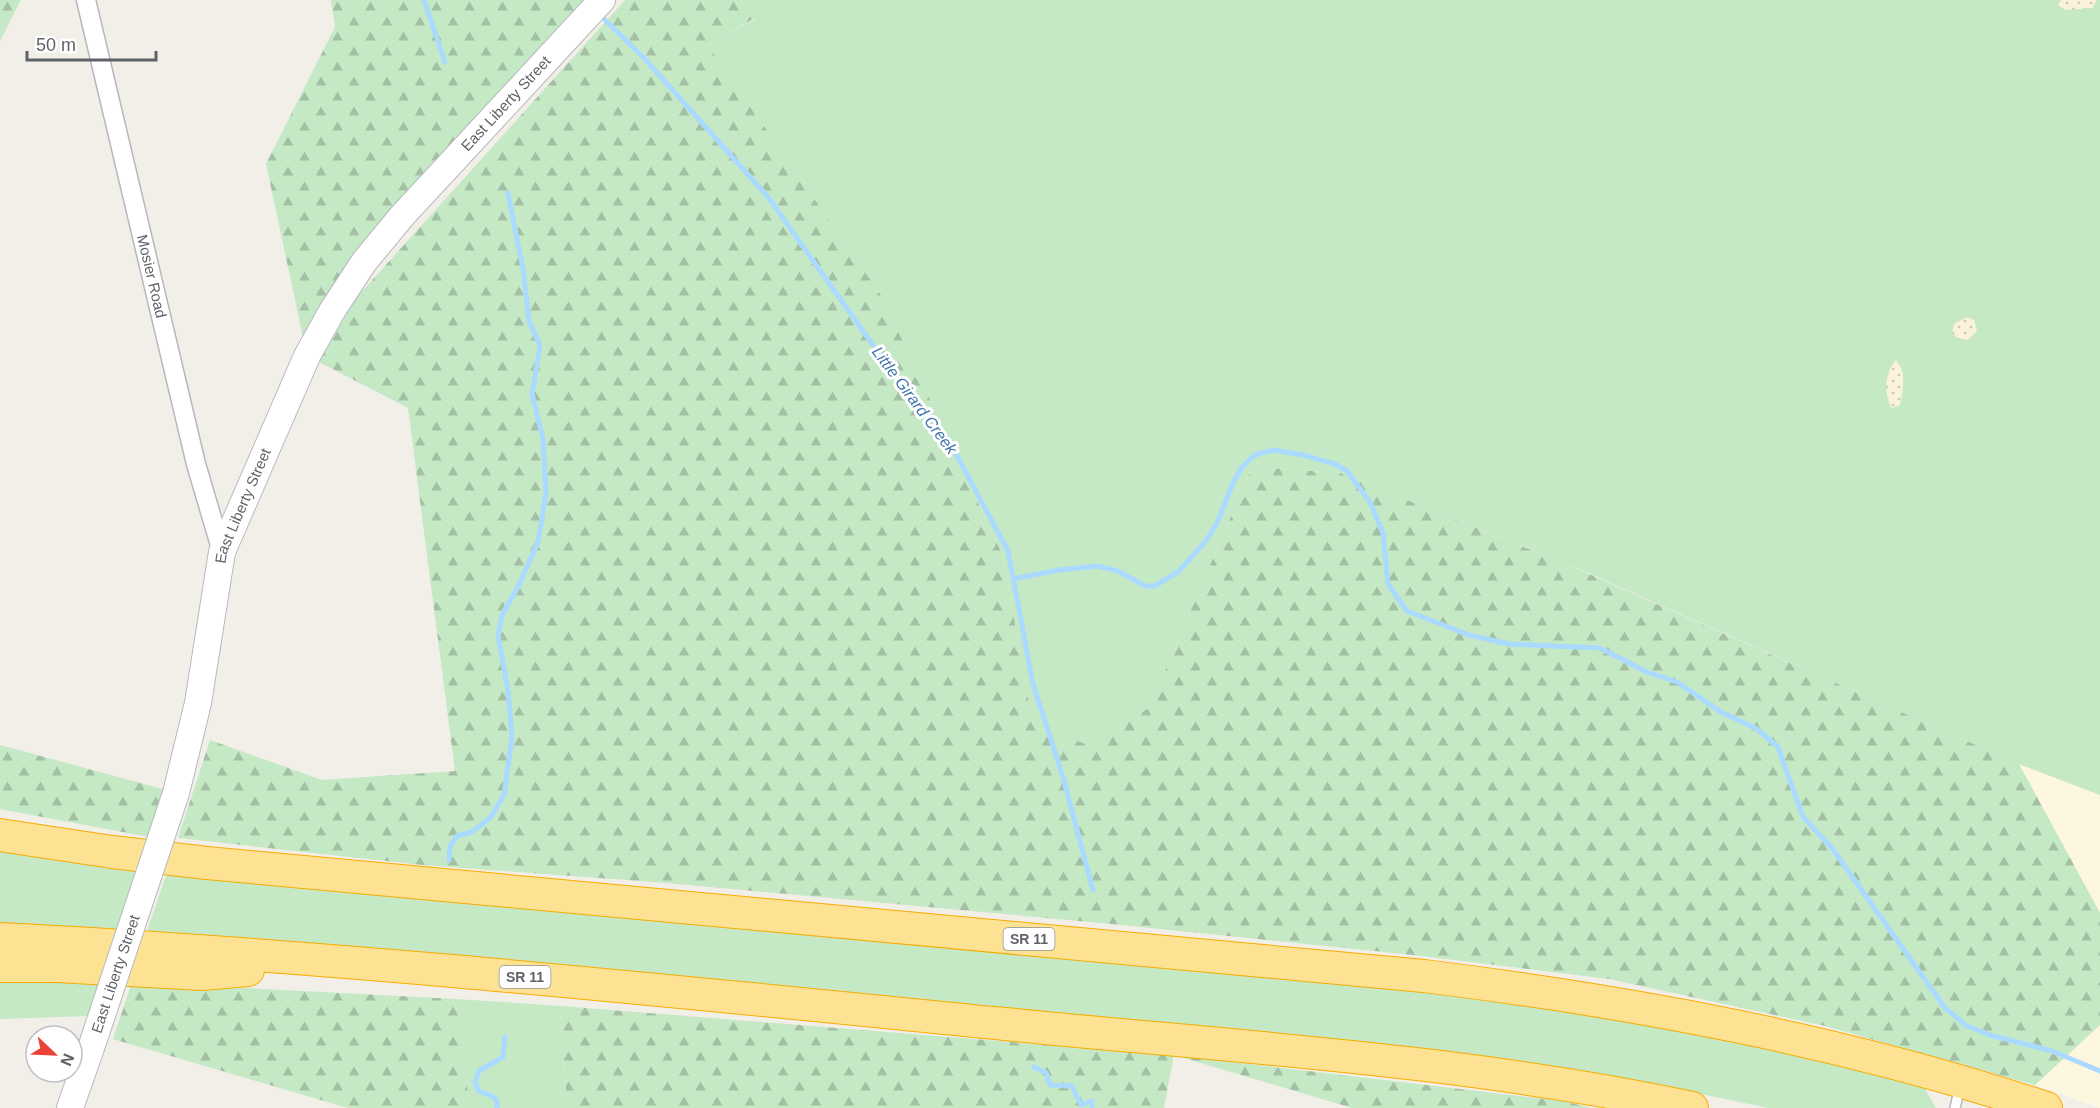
<svg xmlns="http://www.w3.org/2000/svg" width="2100" height="1108" font-family="Arial,sans-serif">
	<defs>
		<pattern id="forest-firs" width="22" height="20" patternUnits="userSpaceOnUse" patternTransform="scale(1.5)"><rect width="22" height="20" fill="#c5e8c5"/><path d="M5 1l3.5 6h-7zM16 11l3.5 6h-7z" fill="#a3c0a4"/></pattern>
		<pattern id="sand-dots" width="8" height="8" patternUnits="userSpaceOnUse" patternTransform="scale(1.5)"><rect width="8" height="8" fill="#fbf3d9"/><path d="M2 2h.1M6 6h.1" fill="none" stroke="#cec8b4" stroke-width="1.8" stroke-linecap="round"/></pattern>
	</defs>
	<rect width="100%" height="100%" fill="#f1efe8"/>
	<path fill="#fef7e0" d="M2019,764l81,31v118z
		M2100,1025v83l-65,-23z"/>
	<path fill="#c5e8c5" d="M749,0h1351v795l-81,-31 -433,-192 -246,-99 -88,-6 -103,241 -60,37 -56,-19 -30,-170 -121,-258 -174,-253 47,-26z
		M0,848l139,18 -21,66 -118,-8z
		M169,867l1244,120 160,21 163,32 181,43 8,6 11,19h-168l-86,-18 -119,-21 -97,-15 -189,-19 -1131,-101z
		M0,978l102,4 -13,34 -89,3z
		M456,999l105,7 6,102h-97z"/>
	<path fill="url(#forest-firs)" d="M0,0h21l-21,41z
		M331,0h271l-112,120 -183,236 -41,-192 69,-137z
		M625,0h124l6,18 -47,27 174,252 121,259 30,170 56,19 60,-37 103,-241 88,6 233,94 446,197 81,149v112l-65,60 -210,-59 -216,-47 -196,-24 -301,-31 -445,-41 -244,-18 -245,-27 32,-98 112,40 133,-9 -47,-363 -89,-46 37,-64z
		M0,745l166,45 -17,47 -149,-28z
		M132,982l324,17 14,109h-122l-235,-69z
		M561,1006l612,49 389,46 31,7h-241l-178,-53 -10,53h-597z"/>
	<path fill="url(#sand-dots)" d="M2061,0h36l-5,8 -27,2 -7,-5z
		M1967,317l7,3 3,11 -9,9 -11,-2 -5,-6 2,-8z
		M1896,360c11,11 7,30 4,45l-8,3c-9,-13 -7,-37 4,-48z"/>
	<g fill="none" stroke-linecap="round" stroke-linejoin="round">
		<path stroke="#aadaff" stroke-width="5" d="M424,0l21,62
			M605,20l39,38 124,139 107,151 73,91 60,112 25,133 30,93 30,113
			M1013,579l46,-9 38,-4 21,5 27,15h10l23,-14 28,-31 12,-20 15,-38 9,-16 13,-12 18,-5 30,5 32,9 12,7 23,31 13,31 5,51 19,27 62,24 40,9 91,4 47,24 30,10 44,30 36,17 21,18 25,70 29,31 113,160 22,18 26,10 59,15 48,20
			M449,860l1,-14 7,-10 15,-4 19,-15 13,-22 8,-58 -4,-46 -10,-56 4,-20 16,-28 20,-45 8,-49 -3,-54 -11,-45 8,-48 -11,-25 -6,-52 -15,-76
			M1034,1067l12,6 4,12 22,1 9,19 11,-4v7
			M497,1108c2,-13 -8,-12 -18,-17l-4,-9 4,-11 24,-14 2,-20"/>
		<g stroke="#b5b8bc" stroke-width="12">
			<path id="lane" d="M1955,1108l5,-22"/>
		</g>
		<g stroke="#b5b8bc" stroke-width="21">
			<g id="street">
				<path id="s1" d="M86,0l110,464 26,88"/>
			</g>
		</g>
		<g stroke="#b6babf" stroke-width="28">
			<g id="secondary">
				<path id="s2" d="M176,793l22,-90 24,-151 85,-196 25,-45 32,-49 38,-46 200,-216"/>
				<path d="M70,1108l21,-60"/>
			</g>
		</g>
		<g stroke="#f9ab00" stroke-width="34">
			<path id="highway" d="M0,835l112,17 95,11 1217,113c210,26 421,65 622,132
				M0,939c336,17 671,52 1005,85 230,23 461,36 687,84
				M0,966h57l145,8 46,-4"/>
		</g>
		<use href="#lane" stroke="#fff" stroke-width="9"/>
		<use href="#street" stroke="#fff" stroke-width="18"/>
		<use href="#secondary" stroke="#fff" stroke-width="26"/>
		<use href="#highway" stroke="#fde293" stroke-width="32"/>
		<g stroke="#b6babf" stroke-width="28" stroke-linecap="butt">
			<g id="secondary-bridge">
				<path id="s3" d="M91,1048l85,-255"/>
			</g>
		</g>
		<use href="#secondary-bridge" stroke="#fff" stroke-width="26"/>
	</g>
	<g text-anchor="middle" stroke-width="6" stroke-linejoin="round" paint-order="stroke">
		<g fill="#fff" stroke="#8f9295" stroke-width="1.5">
			<rect x="1003.5" y="928" width="51" height="22" rx="4.5"/>
			<rect x="499.5" y="966" width="51" height="22" rx="4.5"/>
		</g>
		<g font-size="14" font-weight="bold" fill="#5f6368">
			<text x="1029" y="944">SR 11</text>
			<text x="525" y="982">SR 11</text>
		</g>
		<g font-size="15" fill="#5f6368" stroke="#fff">
			<text dy="5" stroke="none"><textPath href="#s2" startOffset="782">East Liberty Street</textPath></text>
			<text dy="5" stroke="none"><textPath href="#s1" startOffset="284">Mosier Road</textPath></text>
			<text dy="5" stroke="none"><textPath href="#s2" startOffset="296">East Liberty Street</textPath></text>
			<text dy="5" stroke="none"><textPath href="#s3" startOffset="78">East Liberty Street</textPath></text>
		</g>
		<g font-size="16" font-style="italic" fill="#4174aa" stroke="#fff">
			<text transform="translate(915 400) rotate(53)" y="6">Little Girard Creek</text>
		</g>
	</g>
	<g transform="translate(54 1054) rotate(113)"><circle r="28" fill="#ffffff" stroke="#bfc1c3" stroke-width="1.5"/>
	<path d="M0-4.5L10 22L0 15L-10 22Z" fill="#ea4335"/>
	<text y="-9" font-size="16" font-weight="bold" text-anchor="middle" fill="#5f6368">N</text>
	</g>
	<path d="M27 51v9h129v-9" fill="none" stroke="#5f6368" stroke-width="3"/>
	<text x="36" y="51" font-size="18" fill="#5f6368" stroke="#ffffff" stroke-width="4.5" paint-order="stroke">50 m</text>
</svg>
